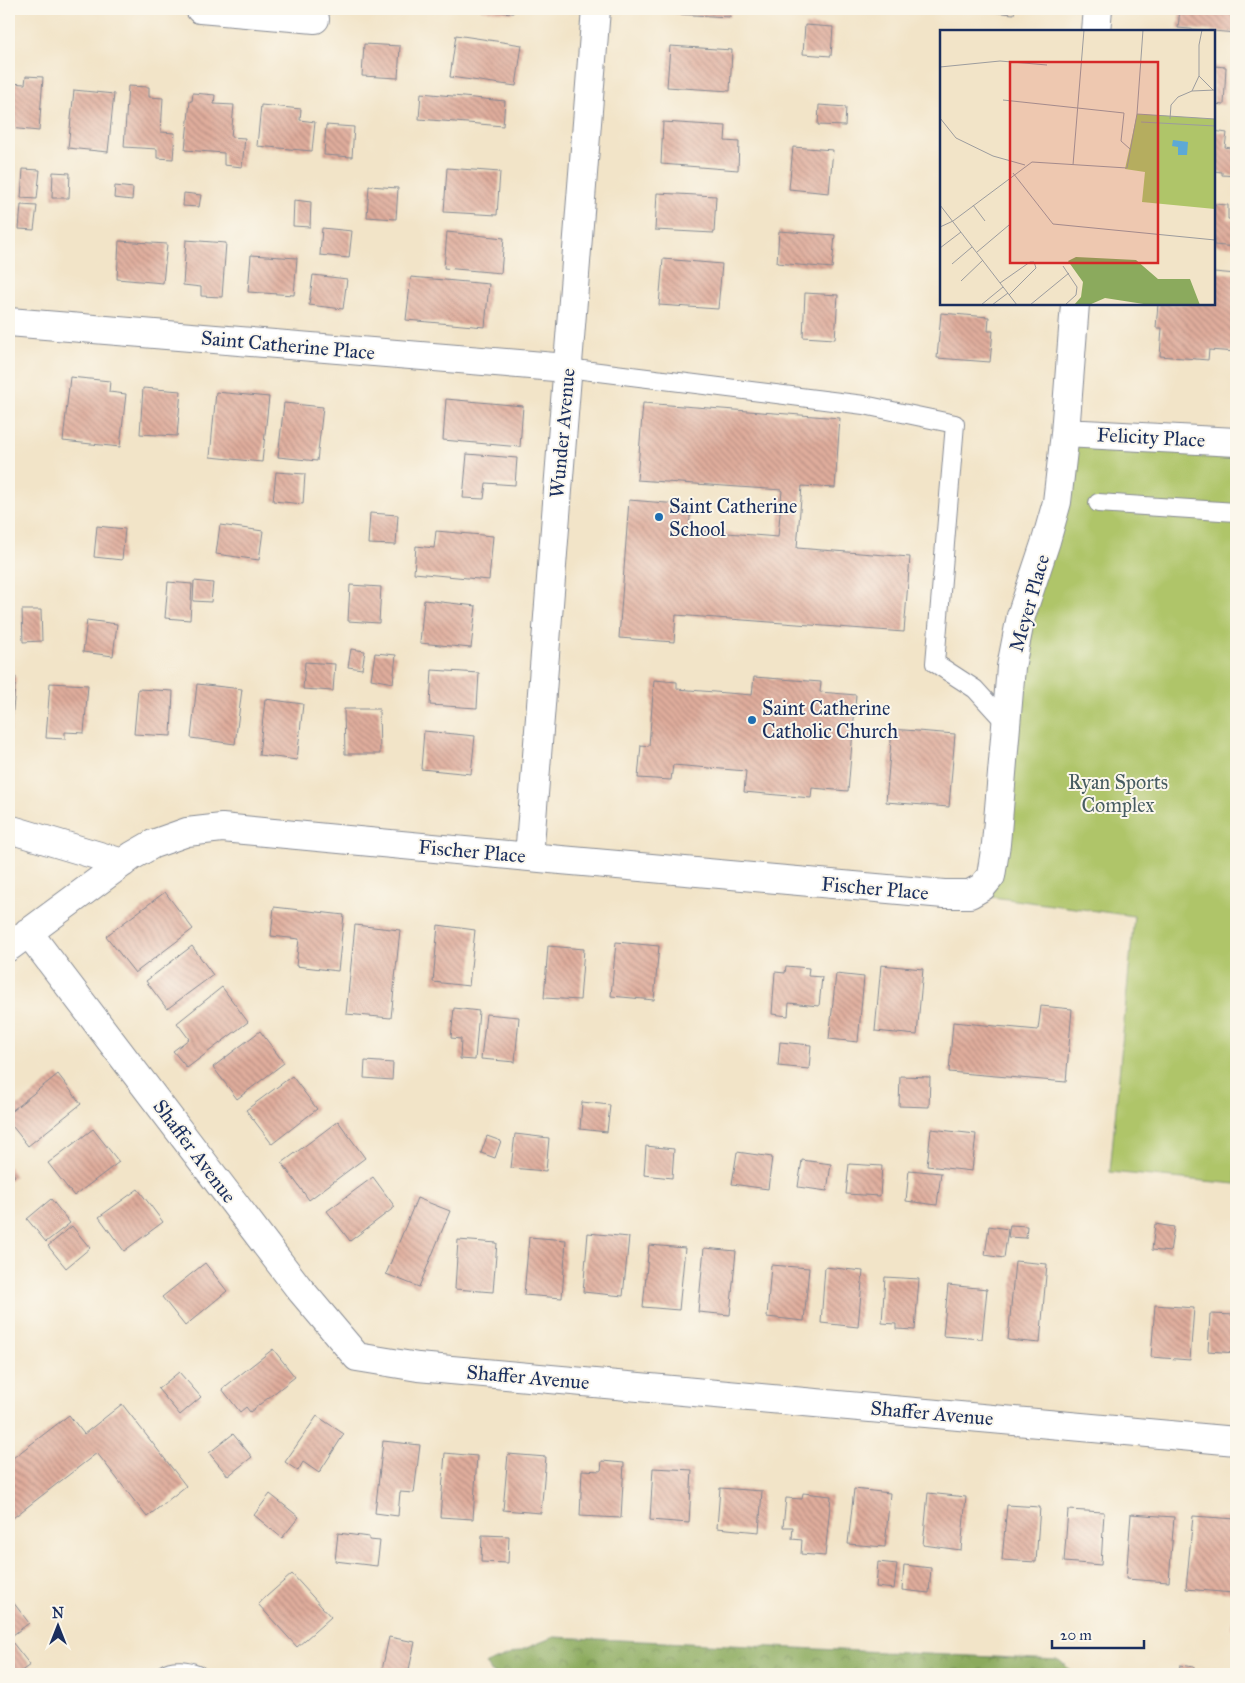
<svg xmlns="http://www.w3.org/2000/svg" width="1245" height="1683" font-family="'IM FELL Great Primer',serif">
	<defs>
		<pattern id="forest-crowns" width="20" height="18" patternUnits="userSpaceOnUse" patternTransform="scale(1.25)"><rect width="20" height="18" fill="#8baa5d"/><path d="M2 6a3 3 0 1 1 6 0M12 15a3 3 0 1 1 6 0" fill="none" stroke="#718b50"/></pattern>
		<pattern id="building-back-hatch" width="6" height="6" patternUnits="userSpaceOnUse" patternTransform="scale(1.25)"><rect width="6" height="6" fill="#e0ad9c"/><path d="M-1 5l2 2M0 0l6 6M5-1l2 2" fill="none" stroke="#b58d82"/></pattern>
	</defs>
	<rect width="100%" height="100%" fill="#fbf7ec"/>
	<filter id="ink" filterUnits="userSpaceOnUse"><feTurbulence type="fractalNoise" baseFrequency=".02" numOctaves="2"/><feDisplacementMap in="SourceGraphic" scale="10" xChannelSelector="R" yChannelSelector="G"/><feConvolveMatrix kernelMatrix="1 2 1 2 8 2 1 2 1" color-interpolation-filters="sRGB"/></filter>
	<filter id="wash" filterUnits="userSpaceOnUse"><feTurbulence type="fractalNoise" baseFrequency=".0096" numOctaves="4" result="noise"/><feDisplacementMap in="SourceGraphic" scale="20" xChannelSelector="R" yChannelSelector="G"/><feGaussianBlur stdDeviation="1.12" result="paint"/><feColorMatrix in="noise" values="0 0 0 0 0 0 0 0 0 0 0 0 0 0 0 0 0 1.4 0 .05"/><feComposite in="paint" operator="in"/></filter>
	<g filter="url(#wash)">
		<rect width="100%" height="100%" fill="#f2e4c8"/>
		<path fill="url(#forest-crowns)" stroke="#536c5e" d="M554,1637l505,23 16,14h-582l-7,-10z"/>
		<path fill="#afc569" stroke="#657a64" d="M1065,433l171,9v742l-126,-12 24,-256 -164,-22 12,-7 29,-220z"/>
		<g id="blocks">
			<path fill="url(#building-back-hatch)" d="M481,9h33l-1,4 -32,-3z
				M675,9h56l-1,8 -55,-3z
				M990,9h25l-1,5 -24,-2z
				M1180,9h56v24l-58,-5z
				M805,25l28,2 -2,29 -28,-2z
				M456,35l66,10 -6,41 -66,-9z
				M364,44l36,2 -2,32 -36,-2z
				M670,46l62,4 -2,41 -63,-4z
				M1214,66l12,1 -2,38 -10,-1z
				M26,76l17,1 -4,54 -30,-3v-45l16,1z
				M128,86l21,1v10l14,1 -2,34 14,1 -2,26 -16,-1v-9l-33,-2z
				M74,90l40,4 -6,58 -40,-4z
				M193,93l22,2 -1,9 20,1 -3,32 14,1 -3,29 -18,-2v-12l-39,-3 5,-49h2z
				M421,93l84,8 -2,25 -84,-7z
				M261,105l40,4 -1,11 15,2 -3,29 -55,-5z
				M819,105l27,2 -1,19 -27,-1z
				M663,122l63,4 -1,15 14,1 -1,28 -77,-6z
				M326,125l28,2 -2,30 -28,-2z
				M1214,131l13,2 -2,14 11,2v27l-14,-1v-3l-8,-1z
				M793,147l40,3 -4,43 -40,-4z
				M447,168l53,4 -3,43 -53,-3z
				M23,169l17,1 -3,29 -16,-1z
				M53,172l17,1 -1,25h-17z
				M115,186l18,2 -1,12 -18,-2z
				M369,186l29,2 -2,31 -29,-2z
				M184,193l17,2 -2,12 -16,-1z
				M657,193l59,3 -2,37 -59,-3z
				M294,200l17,2 -1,25 -17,-1z
				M1214,204l14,1v14l8,1v27l-22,-2z
				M21,205l16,1 -3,24 -15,-1z
				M322,228l30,3 -3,27 -29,-3z
				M779,231l56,4 -3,33 -55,-5z
				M447,232l57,6 -3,35 -57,-5z
				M186,240l40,3 -4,54 -21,-1v-9l-18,-2z
				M119,241l48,3 -4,39 -46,-4z
				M251,255l46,3 -3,37 -46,-3z
				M663,259l59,5 -4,45 -59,-4z
				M1214,272l22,2v78l-27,-2 -1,10 -48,-4 2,-28h-6l2,-24h56z
				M313,275l34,4 -4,30 -34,-4z
				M411,277l78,7 -4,43 -79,-7z
				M805,293l33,2 -3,44 -32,-2z
				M941,313l48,4 -1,14h5l-3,31 -53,-4z
				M70,377l40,4 -1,11 17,2 -6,53 -57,-6z
				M143,388l38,3 -4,45 -37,-2z
				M216,392l53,5 -7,65 -52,-5z
				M446,399l77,7 -3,41 -77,-7z
				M284,403l39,4 -6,54 -39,-4z
				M643,403l197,15 -5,70 -33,-2 -5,62 113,9 -6,75 -228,-17 -2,27 -55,-4 10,-138 62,5 -2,25 89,7 4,-47 -145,-10z
				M467,454l50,4 -2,27 -29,-2 -2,16 -21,-1z
				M276,472l29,2 -2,30 -30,-3z
				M370,513l28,2 -2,30 -28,-1z
				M220,525l43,6 -4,29 -43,-6z
				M97,526l28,3 -3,31 -28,-3z
				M436,531l57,5 -4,44 -75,-7 2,-27 18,2z
				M194,581l19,2 -2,19 -18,-1z
				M168,582l24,2 -2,36 -25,-2z
				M350,585l31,2 -2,36 -31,-2z
				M424,600l52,6 -5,42 -51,-5z
				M22,610h19l1,31 -19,1z
				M87,620l30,4 -4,32 -30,-4z
				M351,649l14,2 -3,18 -14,-2z
				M375,653l21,2 -3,28 -22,-4z
				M305,662l30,2 -2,27 -30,-2z
				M432,670l47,3 -2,35 -47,-3z
				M9,677h7l-5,54h-2z
				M754,677l67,5 -1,10 36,3 -8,96 -36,-3 -1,10 -67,-6 2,-21 -73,-6 -2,15 -33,-2 3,-33 8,1 5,-66 23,2v7l75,6z
				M50,683l38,2 -4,48 -19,-1v7l-19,-1z
				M197,684l45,5 -7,55 -44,-6z
				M138,689l35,2 -2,45 -37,-2z
				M265,699l38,5 -6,56 -38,-5z
				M344,709h35l1,45h-35z
				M892,729l63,5 -6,73 -63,-5z
				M424,731l51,5 -4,38 -50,-5z
				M165,892l28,37 -58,44 -29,-37z
				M274,907l70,8 -6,56 -42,-5 3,-27 -28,-3z
				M355,925l45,5 -9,88 -45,-4z
				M438,925l37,5 -6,56 -36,-4z
				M616,942l43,4 -5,54 -43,-4z
				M192,946l21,29 -46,34 -21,-28z
				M548,946l36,3 -4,51 -36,-2z
				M881,965l42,4 -6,66 -42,-4z
				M786,966l23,2 -1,8 14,1 -3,29 -30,-3 -1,13 -16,-2 3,-42 10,1z
				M836,974l28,3 -6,65 -29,-3z
				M222,987l26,35 -61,46 -14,-17 16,-12 -12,-16z
				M1041,1006l31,3 -6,73 -117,-10 4,-50 85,8z
				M454,1008l25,3 -4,49 -15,-1 1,-20 -10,-1z
				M486,1014l33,3 -4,45 -34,-3z
				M260,1031l24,32 -47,36 -24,-32z
				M780,1042l31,3 -2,24 -31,-3z
				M365,1061l28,2 -1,17 -28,-2z
				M58,1074l23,30 -53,42 -19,-24v-9z
				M292,1076l25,33 -45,35 -26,-34z
				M900,1076l30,1 -1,30 -30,-1z
				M582,1102l28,3 -3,27 -27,-3z
				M338,1121l27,37 -56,42 -27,-37z
				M93,1129l26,33 -45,34 -26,-33z
				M931,1129l45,5 -4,37 -45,-5z
				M515,1134l34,4 -3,33 -35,-3z
				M487,1136l14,5 -6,17 -14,-5z
				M646,1146l28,3 -2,29 -28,-3z
				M737,1152l35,5 -4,32 -36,-5z
				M802,1160l29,4 -4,27 -29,-4z
				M849,1164l33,2 -2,30 -34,-2z
				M9,1166l6,10 -6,5z
				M909,1170l32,3 -4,32 -31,-4z
				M373,1177l22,30 -45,34 -23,-30z
				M138,1189l25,33 -39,29 -25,-34z
				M417,1198l33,13 -31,76 -33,-13z
				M51,1199l19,24 -24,19 -19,-23z
				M1155,1224l19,3 -4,25 -18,-2z
				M1010,1225l17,1 -1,12 -18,-1z
				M72,1226l18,22 -24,20 -18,-22z
				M989,1226l19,3 -4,29 -19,-3z
				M588,1233l41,4 -6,59 -40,-4z
				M529,1237l37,3 -4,58 -38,-3z
				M458,1240l39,3 -4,49 -38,-3z
				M649,1245l36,3 -6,62 -36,-3z
				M704,1248l32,3 -6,64 -32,-3z
				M1015,1261l32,3 -7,79 -32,-3z
				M205,1263l22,28 -42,35 -23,-29z
				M771,1265l38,3 -5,53 -37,-4z
				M825,1267l38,4 -5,56 -37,-4z
				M885,1277l34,2 -4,51 -19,-1v-5l-14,-1z
				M948,1285l39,4 -5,50 -39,-3z
				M1155,1305l39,3 -4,52 -39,-3z
				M1210,1314l26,1v38l-28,-2z
				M273,1349l22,28 -45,35 -4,-5 -6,5 -18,-23z
				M179,1372l22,25 -21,18 -22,-26z
				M122,1404l64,82 -39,31 -50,-64 -88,68v-60l60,-46 15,19z
				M317,1416l27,18 -25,39 -16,-11 -5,9 -13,-9z
				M233,1434l19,23 -24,19 -19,-23z
				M383,1441l37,4 -6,48 -14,-1 -2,24 -23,-3z
				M445,1453l32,3 -4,63 -33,-2z
				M508,1454l38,3 -5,56 -38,-3z
				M602,1461l22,2 -3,55 -41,-2 2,-46 19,1z
				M653,1468l39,2 -3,53 -39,-3z
				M720,1488l42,3 -3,41 -42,-4z
				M854,1489l36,4 -5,54 -37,-3z
				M803,1493l28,3 -6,60 -24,-2 1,-14 -10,-1 1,-12h-10l3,-29 16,1z
				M928,1493l38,4 -5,53 -38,-5z
				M270,1494l29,23 -17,21 -28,-23z
				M1007,1505l33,2 -4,55 -34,-2z
				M1068,1510l36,2 -3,53 -37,-3z
				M1131,1514l43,3 -5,65 -43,-3z
				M1193,1516l43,3v33l-3,41 -47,-4z
				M338,1533l31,4v3l11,1 -3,25 -42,-5z
				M482,1535l27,1 -1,27 -27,-1z
				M878,1562l19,2 -3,25 -18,-2z
				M904,1565l27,3 -2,25 -27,-3z
				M292,1574l39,43 -34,30 -39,-43z
				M13,1602l16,21 -20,15 21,27 -13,9h-8v-68z
				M1235,1605l1,1v24l-4,-1z
				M389,1637l26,5 -7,32 -26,-4z
				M1180,1665l14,2 -1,7h-14z"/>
		</g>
	</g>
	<g filter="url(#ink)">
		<use href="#blocks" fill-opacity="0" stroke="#868a93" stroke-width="1"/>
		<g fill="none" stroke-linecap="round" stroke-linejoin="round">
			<g stroke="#868a93" stroke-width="20">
				<path id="lane" d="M567,368l297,37 91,19 -20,239 40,26 31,34
					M1098,503l138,9
					M164,1674c9,-6 24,-4 33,0"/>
			</g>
			<g stroke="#868a93" stroke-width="30">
				<path id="street" d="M200,9l115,10
					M1096,31l2,-22
					M9,322l558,46
					M1065,433l171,9
					M9,829l114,34
					M529,857l67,-848
					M28,932l270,355 59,70 61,10 818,74
					M9,947l123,-91 21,-12 34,-12 35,-4 339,32 383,34h26l12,-7 9,-11 5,-32 15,-177 10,-51 25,-75 11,-39 8,-69 10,-129"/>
			</g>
			<use href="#lane" stroke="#fff" stroke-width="18"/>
			<use href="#street" stroke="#fff" stroke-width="28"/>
		</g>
	</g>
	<g fill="#1f6fb2" stroke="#fbf7ec" stroke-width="2">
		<circle cx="659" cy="517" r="5"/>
		<circle cx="752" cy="720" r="5"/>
	</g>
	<g text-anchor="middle" stroke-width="4" stroke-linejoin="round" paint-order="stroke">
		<g font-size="20" fill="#1b2f5e" stroke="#fbf7ec">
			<text transform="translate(288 345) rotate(5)" y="7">Saint Catherine Place</text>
			<text transform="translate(562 433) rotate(-85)" y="7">Wunder Avenue</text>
			<text transform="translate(1151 437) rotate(3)" y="7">Felicity Place</text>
			<text transform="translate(1029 603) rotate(-74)" y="7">Meyer Place</text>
			<text transform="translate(472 851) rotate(5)" y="7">Fischer Place</text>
			<text transform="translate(875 888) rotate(5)" y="7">Fischer Place</text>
			<text transform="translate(195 1151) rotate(53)" y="7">Shaffer Avenue</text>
			<text transform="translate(528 1377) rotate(5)" y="7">Shaffer Avenue</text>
			<text transform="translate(932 1413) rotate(5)" y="7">Shaffer Avenue</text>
		</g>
		<g font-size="20" fill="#1b2f5e" stroke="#fbf7ec" text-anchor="start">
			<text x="669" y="513">Saint Catherine<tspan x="669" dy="23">School</tspan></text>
			<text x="762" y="715">Saint Catherine<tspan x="762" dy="23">Catholic Church</tspan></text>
		</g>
		<g font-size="20" fill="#475c61" stroke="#fbf7ec">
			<text x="1118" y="789">Ryan Sports<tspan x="1118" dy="23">Complex</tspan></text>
		</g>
	</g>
	<g transform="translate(940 30)">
		<rect width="275" height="275" fill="#f2e4c8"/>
		<path d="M136,227l60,3 22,19h32l10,26h-50l-45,-7 -16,7h-15l7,-8 2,-15 -15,-21z" fill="#8baa5d"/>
		<path d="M197,84l78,5v90l-73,-7 3,-30 -20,-3z" fill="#afc569"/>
		<path d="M233,110l15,2 -1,13h-9v-8l-6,-1z" fill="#5da9d6"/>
		<path fill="none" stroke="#9c9c9e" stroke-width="1" d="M0,37l60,-6 47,4M259,46l14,14M252,61l7,-15v-31l3,-15M63,70l121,13 -3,28 9,8M197,84l78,5M0,88l16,20 37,18 32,9M230,89l1,-14 7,-8 14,-6 23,-1M201,92l74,4M133,135l11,-135M73,143l40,51 162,16M0,175l77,100M33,175l12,16M0,197l13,-6 79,-59 95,6 10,-54 6,-84M0,218l21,-16M37,222l32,-27M12,234l20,-17M123,236l14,21 -1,8 -11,10M21,251l22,-21M60,253l30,-21h4l2,6 -27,27M41,275l22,-18M52,275l16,-12M90,275l39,-32"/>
		<path fill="#d62828" fill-opacity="0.15" stroke="#d62828" stroke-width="2.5" d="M70,32h148v201h-148z"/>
		<rect width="275" height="275" fill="none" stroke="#1b2f5e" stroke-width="2.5"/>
	</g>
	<rect width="1245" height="1683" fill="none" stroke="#fbf7ec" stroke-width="30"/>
	<g transform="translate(58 1626)" stroke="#fbf7ec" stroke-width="4" paint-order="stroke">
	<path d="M0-4L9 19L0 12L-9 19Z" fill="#1b2f5e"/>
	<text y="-8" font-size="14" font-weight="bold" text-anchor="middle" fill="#1b2f5e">N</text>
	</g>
	<path d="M1052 1640v8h92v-8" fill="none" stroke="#1b2f5e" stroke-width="2.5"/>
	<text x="1060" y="1640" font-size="15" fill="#1b2f5e" stroke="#fbf7ec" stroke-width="4" paint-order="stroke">20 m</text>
</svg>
